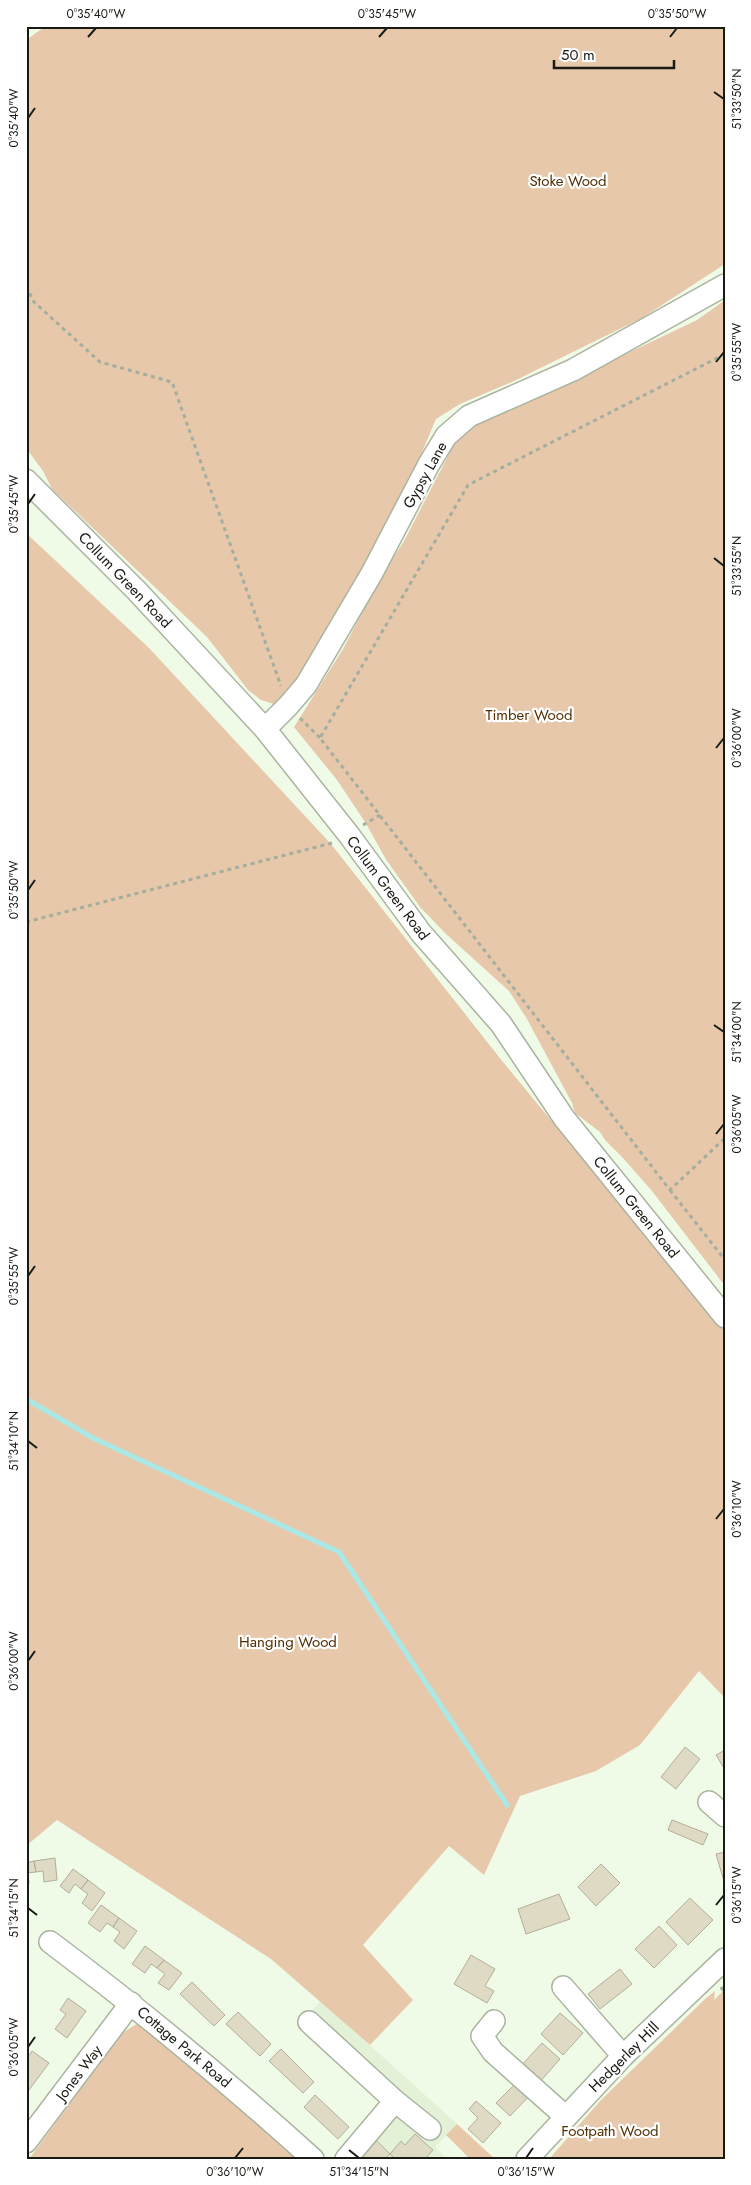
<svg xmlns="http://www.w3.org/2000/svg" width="751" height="2185" font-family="Jost,sans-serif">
	<rect width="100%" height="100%" fill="#f0fbe7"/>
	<path fill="#e3f1d6" d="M321,2001l136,123 -22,23 12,12h-108l41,-49 -1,-15 -80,-71z"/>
	<path fill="#e7c8ab" d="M46,26h679v238l-83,54 -130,64 -52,22 -24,15 -22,52 -11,18 -11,32 -101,168 -14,11v5l-16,-5 -13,-10 -41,-53 -155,-148 -9,-18 -17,-23v-408z
		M725,300v986l-73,-95 -30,-34 -17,-17 -5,-8 -25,-19 -3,-10 -45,-84 -18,-28 -63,-57 -26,-27 -33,-46 -22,-39 -28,-42 -43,-53 49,-78 42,-80 18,-26 56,-108 9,-6 229,-109z
		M26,533l123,115 182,196 172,218 222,270v366l-26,-27 -59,74 -44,26 -76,25 -36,79 -35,-29 -86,99 50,55 -43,45 -99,-86 -214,-139 -31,26z
		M725,1989v170h-176l52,-59 104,-101 10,-8 -1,9z
		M143,2020l159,139h-273l93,-126z
		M457,2124l38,35h-25l-24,-24z"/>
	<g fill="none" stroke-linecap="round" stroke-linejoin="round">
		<path stroke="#aae8e6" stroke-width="5" d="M26,1399l67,39 246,114 168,253"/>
	</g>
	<path fill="#dedac4" stroke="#b2ae99" d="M685,1747l15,12 -24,30 -15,-12z
		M725,1750v20l-9,-15z
		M672,1820l36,14 -5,11 -35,-15z
		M725,1852v33l-9,-31z
		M55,1858l2,22 -13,2 -1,-11 -7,1 -2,-11z
		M34,1861l2,11 -8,1 1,11h-3v-21z
		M601,1864l19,19 -24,23 -18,-19z
		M73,1869l15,11 -7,9 -6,-5 -6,9 -9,-7z
		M88,1880l17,13 -13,18 -10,-8 6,-9 -7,-5z
		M559,1894l11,25 -44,15 -8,-25z
		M690,1898l23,22 -25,25 -22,-23z
		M101,1905l18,13 -6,9 -6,-4 -7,9 -12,-9z
		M119,1918l18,13 -13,18 -10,-8 6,-9 -7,-5z
		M659,1926l18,19 -23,23 -19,-19z
		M145,1946l19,14 -7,8 -6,-4 -6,9 -13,-9z
		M471,1955l24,14 -10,17 9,5 -7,12 -33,-19z
		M164,1960l18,13 -13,17 -11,-7 7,-9 -8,-6z
		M620,1969l12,15 -32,25 -12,-15z
		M192,1982l33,33 -11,11 -34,-32z
		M68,1998l18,13 -19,27 -12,-9 11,-15 -6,-4z
		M238,2012l33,32 -11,12 -34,-32z
		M560,2013l23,20 -20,22 -22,-21z
		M542,2043l18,16 -22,25 -18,-17z
		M281,2049l33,33 -11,11 -34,-32z
		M32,2051l17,12 -23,31v-34z
		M518,2081l14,12 -22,23 -14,-13z
		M315,2095l34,32 -11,12 -34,-32z
		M476,2101l25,22 -18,20 -15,-14 10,-11 -9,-9z
		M415,2134l18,16 -8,9h-30l-5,-5 11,-13 4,4z
		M373,2137l17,17 -5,5h-25z"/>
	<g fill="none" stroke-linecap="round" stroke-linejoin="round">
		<g stroke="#aab4a1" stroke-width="24">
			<path id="minor" d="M26,480l110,110 129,139 84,106 72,98 80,91 63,94 161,199
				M265,729l23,-23 18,-21 66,-112 57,-109 17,-28 23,-20 104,-46 152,-85
				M709,1802l16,14
				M50,1942c91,68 178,140 263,217
				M563,1987l60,69
				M494,2021l-12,15 11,16 73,65
				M309,2022l86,79 35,28
				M26,2142l105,-139
				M346,2159l49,-58
				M527,2159l96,-103 102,-97"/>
		</g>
		<path stroke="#a5ae9e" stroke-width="3" stroke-dasharray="4 4" stroke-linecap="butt" d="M26,286l8,16 66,60 72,20 109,304
			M725,354l-257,131 -148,253 350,452 55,-52
			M300,718l20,20
			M363,825l17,-10
			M26,922l306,-79
			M670,1190l55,70
			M721,1987l4,7"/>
		<use href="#minor" stroke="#fff" stroke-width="21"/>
	</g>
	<path fill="none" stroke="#171b13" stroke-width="2" d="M88,37l8,-9M379,37l8,-9M670,37l7,-9M714,92l10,7M28,118l7,-10M716,362l8,-10M28,504l7,-10M714,558l10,8M716,748l8,-10M28,890l7,-10M714,1025l10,7M716,1134l8,-10M28,1276l7,-10M28,1441l9,7M716,1519l8,-10M28,1661l7,-10M716,1905l8,-10M28,1908l9,7M28,2047l7,-10M349,2150l10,8M235,2158l8,-10M526,2158l7,-10"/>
	<g text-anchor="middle" stroke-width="4.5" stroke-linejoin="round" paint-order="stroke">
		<g font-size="15" fill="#522f02" stroke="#fff">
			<text x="568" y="186">Stoke Wood</text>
			<text x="529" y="720">Timber Wood</text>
			<text x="288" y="1647">Hanging Wood</text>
			<text x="610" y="2136">Footpath Wood</text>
		</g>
		<g font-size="15" fill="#171b13" stroke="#fff">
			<text transform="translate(425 475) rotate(-61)" y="5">Gypsy Lane</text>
			<text transform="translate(125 580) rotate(46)" y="5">Collum Green Road</text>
			<text transform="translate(388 888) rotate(53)" y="5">Collum Green Road</text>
			<text transform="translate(636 1207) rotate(51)" y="5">Collum Green Road</text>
			<text transform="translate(184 2047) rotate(40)" y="5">Cottage Park Road</text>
			<text transform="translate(624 2057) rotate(-45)" y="5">Hedgerley Hill</text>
			<text transform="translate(79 2073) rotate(-53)" y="5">Jones Way</text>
		</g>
	</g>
	<rect width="751" height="2185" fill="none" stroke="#ffffff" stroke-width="55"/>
	<path d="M554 60v8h120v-8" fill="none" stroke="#171b13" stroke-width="2.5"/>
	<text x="561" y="60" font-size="15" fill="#171b13" stroke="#ffffff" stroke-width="4" paint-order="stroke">50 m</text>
	<rect x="28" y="28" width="696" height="2130" fill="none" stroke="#171b13" stroke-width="2"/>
	<g font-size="12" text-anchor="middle" fill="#171b13">
		<text x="96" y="18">0°35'40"W</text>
		<text x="387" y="18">0°35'45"W</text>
		<text x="677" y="18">0°35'50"W</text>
		<text transform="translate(737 99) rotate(-90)" y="4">51°33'50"N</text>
		<text transform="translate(14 118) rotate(-90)" y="4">0°35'40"W</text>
		<text transform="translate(737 352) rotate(-90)" y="4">0°35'55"W</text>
		<text transform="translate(14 504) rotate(-90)" y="4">0°35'45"W</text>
		<text transform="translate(737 566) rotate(-90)" y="4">51°33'55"N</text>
		<text transform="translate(737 738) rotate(-90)" y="4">0°36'00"W</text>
		<text transform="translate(14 890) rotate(-90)" y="4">0°35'50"W</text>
		<text transform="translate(737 1032) rotate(-90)" y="4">51°34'00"N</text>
		<text transform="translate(737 1124) rotate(-90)" y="4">0°36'05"W</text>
		<text transform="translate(14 1276) rotate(-90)" y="4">0°35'55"W</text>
		<text transform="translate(14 1441) rotate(-90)" y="4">51°34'10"N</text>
		<text transform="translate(737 1509) rotate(-90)" y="4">0°36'10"W</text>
		<text transform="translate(14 1661) rotate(-90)" y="4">0°36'00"W</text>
		<text transform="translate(737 1895) rotate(-90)" y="4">0°36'15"W</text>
		<text transform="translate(14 1908) rotate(-90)" y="4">51°34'15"N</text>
		<text transform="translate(14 2047) rotate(-90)" y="4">0°36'05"W</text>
		<text x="235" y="2176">0°36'10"W</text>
		<text x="359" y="2176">51°34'15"N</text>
		<text x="526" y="2176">0°36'15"W</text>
	</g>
</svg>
